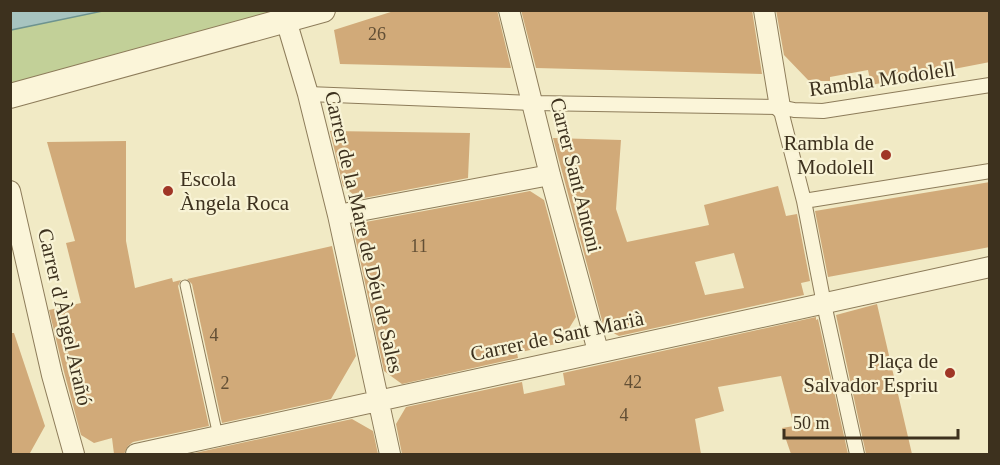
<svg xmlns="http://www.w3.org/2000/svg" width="1000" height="465" font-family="Georgia,serif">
	<rect width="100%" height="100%" fill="#f1eac5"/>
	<path fill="#c2d098" d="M269,10l2,6 -260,67v-72z"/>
	<path fill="#a7c4c0" stroke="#6d938f" stroke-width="1.5" d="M11,10h92v1l-92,19z"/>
	<path fill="#d1aa79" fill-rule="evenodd" d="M397,10h100l14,58 -171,-4 -6,-34z
		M521,10h231l10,64 -226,-6z
		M776,10h214v52l-119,23 -3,-15 -38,7v4h-21l-25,-26z
		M330,131l140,2 -2,45 -109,21 -16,-13z
		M553,138l68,2 -5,69 11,33 82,-17 -5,-20 74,-19 8,30 11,-2 13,67 -9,2 3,12 -185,41 -15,-8zM734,253l10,35 -39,7 -10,-33z
		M126,141v100l9,47 37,-10 1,4 8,-2 -3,6 31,140 -76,16 -5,4 -4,8h-10l-2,-16 -18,5 -13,-8 -17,-63 -15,-62 32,-7 -15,-60 9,-2 -28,-99z
		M990,182v65l-162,30 -13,-66z
		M530,191l14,9 32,117 -16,26 -43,10 1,5 -116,26 -18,-13 -31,-144 2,-3z
		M332,246l24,110 -25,43 -109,24 -30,-139 -5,-5z
		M877,304l35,150h-46l-30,-139z
		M816,317v3l2,-1 30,135h-57l-9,-26 12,-2 -13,-50 -63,11 6,24 -29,8 6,35h-299l-6,-30 10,-17 116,-25 2,12 41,-9 -2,-12z
		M10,333h4l31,93 -15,27 -8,1h-12z
		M352,419l21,12 5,23h-188z"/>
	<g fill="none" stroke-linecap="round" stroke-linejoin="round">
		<g stroke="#8d7c5a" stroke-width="11">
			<path id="service" d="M185,285l33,151"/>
		</g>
		<g stroke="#8d7c5a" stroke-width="16">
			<path id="pedestrian" d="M308,94l225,9 247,4 14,3 29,1 167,-26
				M780,107l24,94
				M857,454l-33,-150 -20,-103 186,-30"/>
		</g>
		<g stroke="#8d7c5a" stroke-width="22">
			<path id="minor" d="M283,10l25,84 30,121 52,239
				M509,10l41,165 48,176
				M764,10l16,97
				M10,191l42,184 22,79
				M338,215l212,-40
				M136,454l854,-187"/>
		</g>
		<g stroke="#8d7c5a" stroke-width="26">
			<path id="tertiary" d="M10,96l313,-86"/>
		</g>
		<use href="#service" stroke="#fbf5d9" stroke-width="9"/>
		<use href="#pedestrian" stroke="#fbf5d9" stroke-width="14"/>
		<use href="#minor" stroke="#fbf5d9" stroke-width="20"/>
		<use href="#tertiary" stroke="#fbf5d9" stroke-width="24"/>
	</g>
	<g fill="#a03626" stroke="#f8f3d5" stroke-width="2">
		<circle cx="886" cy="155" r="6"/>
		<circle cx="168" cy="191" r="6"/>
		<circle cx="950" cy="373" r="6"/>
	</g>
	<g text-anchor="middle" stroke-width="4.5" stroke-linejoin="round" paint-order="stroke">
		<g font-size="18" fill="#624f35">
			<text x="377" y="40">26</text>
			<text x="419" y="252">11</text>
			<text x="214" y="341">4</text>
			<text x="633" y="388">42</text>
			<text x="225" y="389">2</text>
			<text x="624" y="421">4</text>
		</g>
		<g font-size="21" fill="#3d311e" stroke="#f8f3d5">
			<text transform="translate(882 79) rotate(-8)" y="7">Rambla Modolell</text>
			<text transform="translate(576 175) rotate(76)" y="7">Carrer Sant Antoni</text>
			<text transform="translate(364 232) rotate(77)" y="7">Carrer de la Mare de Déu de Sales</text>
			<text transform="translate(65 317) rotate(77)" y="7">Carrer d'Àngel Arañó</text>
			<text transform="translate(557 336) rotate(-12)" y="7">Carrer de Sant Marià</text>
		</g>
		<g font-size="21" fill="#3d311e" stroke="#f8f3d5" text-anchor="end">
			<text x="874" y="150">Rambla de<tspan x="874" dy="24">Modolell</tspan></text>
			<text x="180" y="186" text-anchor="start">Escola<tspan x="180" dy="24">Àngela Roca</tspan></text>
			<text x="938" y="368">Plaça de<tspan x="938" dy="24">Salvador Espriu</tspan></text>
		</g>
	</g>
	<rect width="1000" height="465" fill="none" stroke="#3d311e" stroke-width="24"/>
	<path d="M784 429v9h174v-9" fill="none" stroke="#3d311e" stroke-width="3"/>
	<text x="793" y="429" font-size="18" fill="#3d311e" stroke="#f8f3d5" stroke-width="4.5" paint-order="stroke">50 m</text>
</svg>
